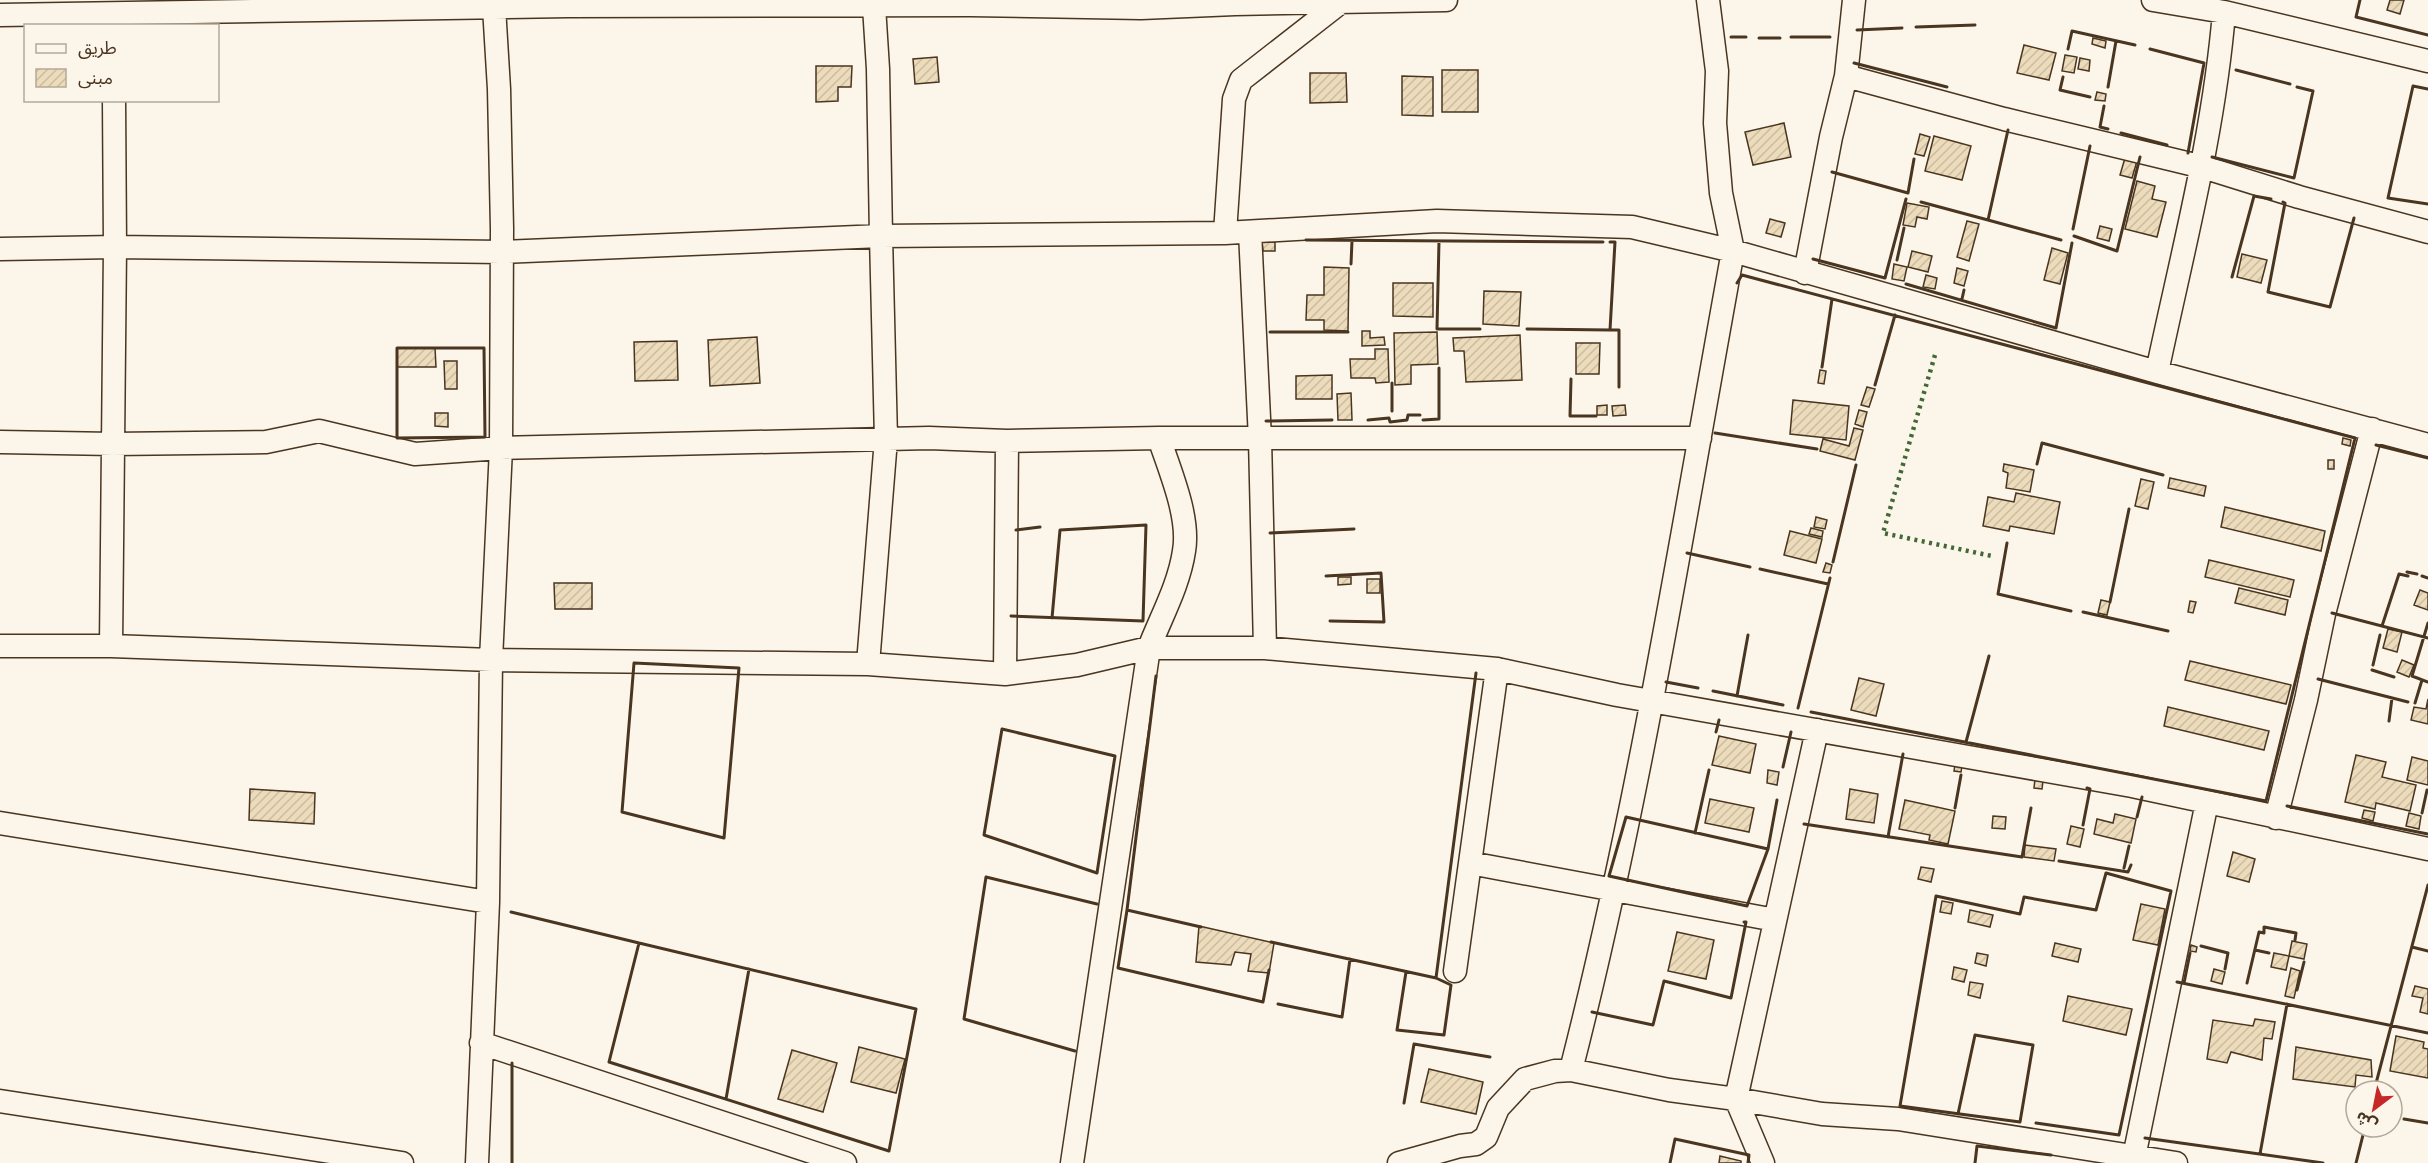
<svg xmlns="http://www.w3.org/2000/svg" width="2428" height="1163" font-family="'Nunito Sans','Noto Sans Arabic',sans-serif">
	<defs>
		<pattern id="building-hatch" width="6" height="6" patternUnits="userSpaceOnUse" patternTransform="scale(1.5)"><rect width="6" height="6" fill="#ecdcbc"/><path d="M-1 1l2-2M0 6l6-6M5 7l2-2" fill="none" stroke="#ccbda1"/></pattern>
	</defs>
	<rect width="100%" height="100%" fill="#fbf6e9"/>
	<path fill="url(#building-hatch)" stroke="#4a3520" stroke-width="1.5" d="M2390,0h14l-4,14 -13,-4z
		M2093,38l13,3 -1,7 -13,-4z
		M2024,45l32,8 -7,27 -32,-7z
		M2065,55l12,2 -3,16 -12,-2z
		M937,57l2,25 -24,2 -2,-25z
		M2080,58l10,2 -1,11 -11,-2z
		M816,66h36l-1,21h-13v14l-22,1z
		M1442,70h36v42h-36z
		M1310,73h36l1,29 -37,1z
		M1402,76l31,1v39l-31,-1z
		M2097,92l9,2 -1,7 -10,-1z
		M1784,123l7,34 -38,8 -8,-33z
		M1920,134l10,3 -6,19 -9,-2z
		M1934,136l37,10 -9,34 -37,-9z
		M2125,158l12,3 -5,17 -12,-3z
		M2137,181l18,5 -3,13 14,3 -9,35 -32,-8z
		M1907,203l22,4 -2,12 -10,-2 -2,10 -12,-2z
		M1770,219l15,4 -4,14 -15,-4z
		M1967,221l12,3 -10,37 -12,-4z
		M2100,226l12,3 -3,12 -12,-3z
		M1262,242h13v9h-12z
		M2052,248l16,5 -8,31 -16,-4z
		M1912,251l20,5 -4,16 -20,-5z
		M2242,254l25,6 -6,23 -24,-6z
		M1894,264l13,3 -3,14 -12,-2z
		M1324,267l25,1 -1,63 -24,-1v-10h-18l1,-25h17z
		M1957,268l11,3 -4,15 -10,-3z
		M1926,275l11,3 -2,11 -12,-2z
		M1393,283h40v34l-40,-1z
		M1484,291l37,1 -2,34 -36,-2z
		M1362,331h8v7l14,-1 1,8 -23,1z
		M1437,332l1,32 -27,1v19l-16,1 -1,-52z
		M1520,335l2,45 -56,2 -2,-31h-10l-1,-13z
		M757,337l3,46 -50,3 -2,-46z
		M677,341l1,39 -43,1 -1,-39z
		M1576,343h24l-1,31h-23z
		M397,348h38l1,19h-39z
		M1375,349h13l1,33 -13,1 -1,-5h-24l-1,-19h25z
		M444,361h13v28h-12z
		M1820,370l6,1 -2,13 -6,-1z
		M1332,375v24h-36v-23z
		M1867,387l8,2 -6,18 -8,-2z
		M1351,393l1,27h-14l-1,-26z
		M1793,400l56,6 -3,34 -56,-6z
		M1607,405v10h-10v-9z
		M1625,405l1,10 -13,1 -1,-10z
		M1859,410l8,2 -4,15 -8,-3z
		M435,413h13v14l-13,-1z
		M1854,428l9,2 -8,30 -35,-9 3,-12 26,7z
		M2343,438l8,2 -1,6 -8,-2z
		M2328,460h6v9h-6z
		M2004,464l30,6 -4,22 -24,-4 2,-15 -5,-2z
		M2170,478l36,8 -2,10 -36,-8z
		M2141,479l13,3 -6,27 -13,-3z
		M2016,493l44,9 -6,32 -44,-8 -1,5 -26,-5 5,-29 26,5z
		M2225,507l100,24 -4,20 -100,-24z
		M1816,517l11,3 -2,9 -11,-2z
		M1811,528l12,3 -1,6 -13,-3z
		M1790,531l32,8 -6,24 -32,-8z
		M2209,560l85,20 -4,17 -85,-20z
		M1826,563l6,2 -2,8 -7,-1z
		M1338,577h13v7l-13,1z
		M1367,579h13v14h-13z
		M554,583h38v26h-37z
		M2239,588l49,12 -3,15 -50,-12z
		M2420,590l8,3v17l-14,-5z
		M2101,600l9,2 -3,13 -9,-2z
		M2190,601l6,1 -3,11 -5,-1z
		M2388,629l14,3 -5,20 -14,-4z
		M2402,660l12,5 -5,12 -12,-5z
		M2190,661l101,24 -5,19 -101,-24z
		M1859,678l25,6 -8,32 -25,-6z
		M2428,699v25l-17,-4 3,-13 12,2z
		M2168,707l101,24 -5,19 -100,-24z
		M1719,736l37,8 -6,29 -38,-8z
		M2356,755l30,7 -4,15 34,8 -6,26 -34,-8 -1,6 -30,-7z
		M2412,757l16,4v24l-21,-5z
		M1955,765l7,1 -1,6 -7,-1z
		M1768,770l11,2 -2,13 -10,-2z
		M2035,779l8,2 -1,8 -8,-1z
		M250,789l65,4 -1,31 -65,-4z
		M1850,789l28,5 -4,29 -28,-4z
		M1710,799l44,9 -5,24 -44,-9z
		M1905,800l50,11 -7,33 -19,-4 1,-5 -31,-6z
		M2364,810l11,2 -2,9 -11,-3z
		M2409,813l12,3 -2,13 -13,-3z
		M2115,814l21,5 -5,24 -37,-9 3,-15 16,4z
		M1993,816l13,1 -1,12 -13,-1z
		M2071,826l13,3 -4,18 -13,-3z
		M2025,845l31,4 -2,12 -30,-4z
		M2233,852l22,7 -6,23 -22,-6z
		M1921,867l13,2 -3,13 -13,-3z
		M1942,901l11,2 -2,11 -11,-2z
		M2141,904l24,5 -7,36 -25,-5z
		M1970,910l23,5 -3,12 -22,-5z
		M1199,926l75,17 -5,30 -21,-2 3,-17 -16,-2 -4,13 -35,-3z
		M1677,932l37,8 -8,39 -38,-8z
		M2292,941l15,3 -3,15 -15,-3z
		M2055,943l26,6 -3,13 -26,-6z
		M2191,945l6,2 -1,5 -6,-1z
		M1977,953l11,2 -2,11 -11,-3z
		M2274,953l15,3 -3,14 -15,-3z
		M1954,967l13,3 -3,12 -12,-3z
		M2291,968l9,3 -6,27 -9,-2z
		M2214,969l11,3 -3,12 -11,-3z
		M1970,982l13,2 -3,14 -12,-3z
		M2415,986l13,3v25l-8,-2 3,-14 -11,-2z
		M2068,996l64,13 -6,26 -63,-14z
		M2255,1019l20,3 -3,17 -8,-1 -2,22 -31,-8 -4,11 -20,-4 6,-39 40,6z
		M2396,1036l28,6 -1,6 5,1v29l-38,-7z
		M859,1047l46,12 -9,34 -45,-11z
		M2296,1047l75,13 1,17 -16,-2 -1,12 -62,-8z
		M792,1050l45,13 -14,49 -45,-13z
		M1429,1069l54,13 -7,32 -55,-12z
		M1720,1156l21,5v2h-22z"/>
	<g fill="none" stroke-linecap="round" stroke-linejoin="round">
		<g stroke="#4a3520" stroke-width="25">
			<path id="minor" d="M2153,0l71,12 204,49
				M0,15l568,-9 402,-1 171,3 94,-4 211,-4
				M1846,76l158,43 199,48 96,30 129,35
				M1250,232l10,207 5,209
				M1225,233l9,-134 7,-19 100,-78
				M0,249l115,-2 386,5 380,-16 -3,-167 -4,-63
				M1805,273l26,-136 15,-61 8,-76
				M2157,372c25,-119 57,-238 67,-360
				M0,442l113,2 153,-2 53,-11 96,23 86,-6 428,-10 78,3 152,-3h541
				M0,646h111l380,14 377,4 137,10 72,-9 72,-17c12,-31 30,-63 35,-97 6,-34 -14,-80 -25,-113
				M111,646l4,-399 -1,-147
				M868,664l18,-225 -5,-203 344,-3 212,-12 195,6 101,24 -12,-58 -6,-70 2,-52 -9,-71
				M1005,674l2,-233
				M2276,818l30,-118 18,-86 48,-185
				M0,823l488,79
				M1470,863l305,57
				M1455,971l42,-302
				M481,1043l364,120
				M1571,1070c69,-270 112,-545 162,-819l424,121 271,73
				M0,1101l402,62
				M2134,1157l73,-355
				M477,1163l11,-261 3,-242 10,-212 1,-219 -3,-140 -5,-82
				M1072,1163l77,-515h116l232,21 120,26 515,91 296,63
				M1399,1163l61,-17 16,-2 10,-7 12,-29 27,-29 30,-8 16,-1 98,20 67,9 86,15 76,5 278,44
				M1763,1163l-27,-64 81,-369"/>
		</g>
		<use href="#minor" stroke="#fbf6e9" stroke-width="22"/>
		<path stroke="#436837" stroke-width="4.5" stroke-dasharray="3 4.5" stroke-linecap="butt" d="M1935,355l-52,178 109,23"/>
		<path stroke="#4a3520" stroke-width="3" d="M2360,0l-4,17 72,18
			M1916,27l59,-2
			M1857,30l45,-2
			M1731,37h15
			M1791,37h39
			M1759,38h21
			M2068,49l4,-18 63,14
			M2150,49l54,14 -16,90
			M1854,63l93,24
			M2236,70l54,14
			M2063,77l-3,13 30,7
			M2108,87l8,-46
			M2428,89l-15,-3 -25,112 40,6
			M2104,106l-4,21 8,2
			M2008,130l-20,90 73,20
			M2121,133l46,12
			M2212,157l82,21 19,-87 -16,-4
			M1832,172l76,21 6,-34
			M1921,202l67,18
			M2283,202l2,1 -17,89 62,15 24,-89
			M2073,229l17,-83
			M2074,236l43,15 23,-94
			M1306,240l297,2
			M1439,241l-2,88h43
			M1813,259l72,19 21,-79
			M1897,260l7,-32
			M1351,264l1,-23
			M2232,277l22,-81 17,3
			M1737,283l5,-8 613,163 -89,363 -455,-89
			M1906,284l150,44 16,-85
			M1962,299l2,-9
			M1527,329l83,1 5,-88h-5
			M1610,330h9v57
			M1270,332h78
			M397,348h87l1,89 -88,1z
			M1822,367l10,-68
			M1571,379l-1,37h26
			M1875,385l20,-70
			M1392,411v-28
			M1368,420l21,-2 1,4 17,-2 1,-5h12
			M1423,420l16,-1v-51
			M1266,421l66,-1
			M1715,433l102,16
			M2376,445l52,13
			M2037,464l5,-21 121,32
			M1016,530l24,-3
			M1270,533l84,-4
			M2007,543l-9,51 73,17
			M1687,553l63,14
			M1833,562l23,-97
			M1760,569l68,15
			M2407,572l10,2
			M1326,576l55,-3 3,49 -54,-1
			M2422,576l6,2
			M2110,602l19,-93
			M2083,612l85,19
			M2332,613l96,25
			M1011,616l132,5 3,-96 -86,5 -8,88
			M2428,623l-16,53 16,6
			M2382,626l17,-52 9,2
			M634,663l105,5 -15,170 -102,-26z
			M2373,665l7,-30
			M2372,670l22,7
			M1156,676l-29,234 74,17
			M2318,679l90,23
			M1666,682l32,6
			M1713,691l70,14
			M1737,696l11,-61
			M2415,703l7,-23
			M1798,708l32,-130
			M2389,721l3,-23
			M1002,729l113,27 -18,117 -113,-38z
			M1716,732l3,-12
			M1966,742l23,-86
			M1783,767l8,-35
			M2287,806l141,28
			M1955,808l6,-33
			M2422,813l5,-23
			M1626,817l142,32 -21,57 -138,-30z
			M2137,817l5,-20
			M1804,824l218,33 9,-49
			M2083,825l7,-36 -3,-1
			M1695,833l14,-63
			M1888,837l15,-83
			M1768,849l9,-49
			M2059,861l69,11 3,-7
			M2124,868l5,-22
			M1127,910l-9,58 145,34 6,-32
			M511,912l128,31 -30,119 280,89 27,-142 -277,-66
			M1271,942l165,36 40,-305
			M2201,946l27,7 -3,16
			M2412,947l16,4
			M2255,950l14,3
			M1406,972l-9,58 47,5 7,-50 -15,-7
			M2177,982l251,51
			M2184,983l6,-30
			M2247,983l12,-51 5,1v-6l32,6 -1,7
			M2297,990l7,-28
			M1278,1004l64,13 8,-58
			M1592,1012l61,13 11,-44 67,17 15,-76h-2
			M1075,1051l-111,-32 22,-142 111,27
			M512,1063v100
			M2374,1091l54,-206
			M726,1099l23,-130
			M1404,1103l10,-59 76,13
			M1958,1114l17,-79 58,10 -13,77 -120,-16 36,-210 84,18 4,-17 72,13 10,-37 65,18 -52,244 -83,-12
			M2404,1119l24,4
			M2145,1138l178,25
			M2260,1154l27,-150
			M1670,1163l5,-24 74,16 -1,8
			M1975,1163l2,-17 74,9
			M2356,1163l9,-36"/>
	</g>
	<rect x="24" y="24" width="195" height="78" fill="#fbf6e9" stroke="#b4a999" stroke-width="1.5"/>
	<rect x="36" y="44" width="30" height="9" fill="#fbf6e9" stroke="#b4a999" stroke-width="1.5"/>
	<text x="78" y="54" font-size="18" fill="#4a3520">طريق</text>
	<rect x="36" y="69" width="30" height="18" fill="url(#building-hatch)" stroke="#b4a999" stroke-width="1.5"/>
	<text x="78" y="84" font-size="18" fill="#4a3520">مبنى</text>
	<g transform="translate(2374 1109) rotate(212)"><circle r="28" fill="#fbf6e9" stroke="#b4a999" stroke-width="1.5"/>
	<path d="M0-4.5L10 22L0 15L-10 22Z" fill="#c62828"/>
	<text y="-9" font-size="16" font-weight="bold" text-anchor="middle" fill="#4a3520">ش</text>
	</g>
</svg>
